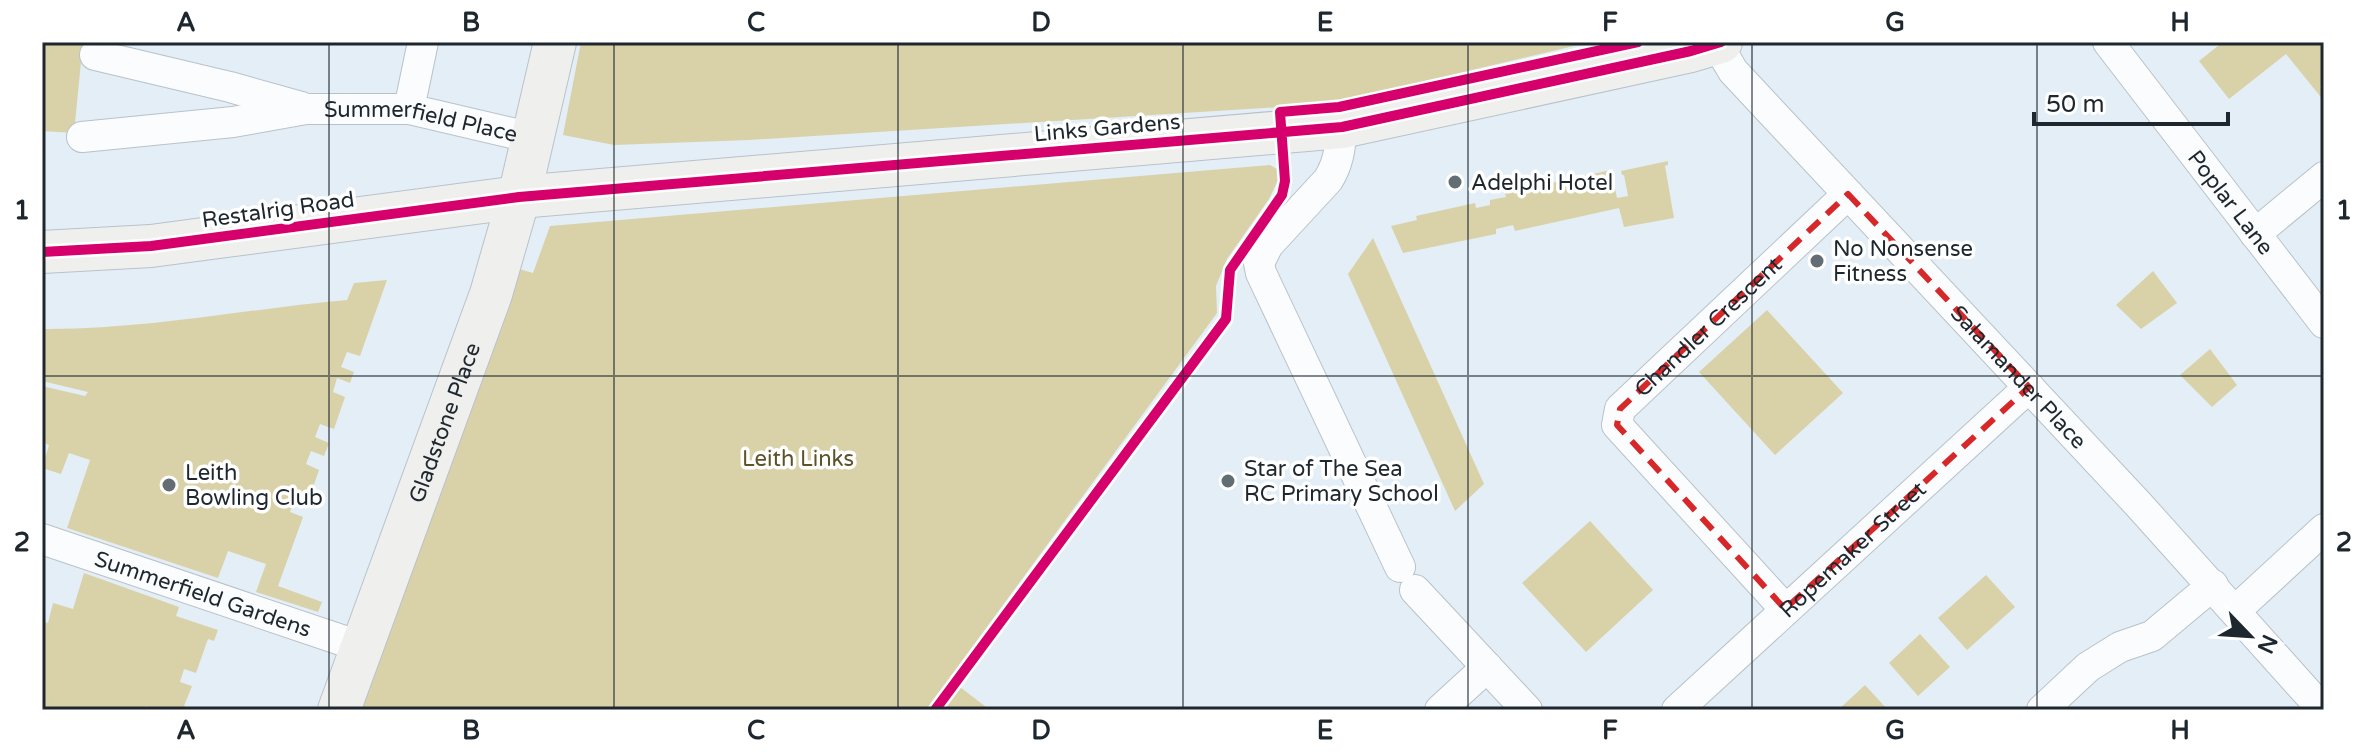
<svg xmlns="http://www.w3.org/2000/svg" width="2366" height="752" font-family="'Varela Round',sans-serif">
	<rect width="100%" height="100%" fill="#e3eef7"/>
	<path fill="#d9d2a9" d="M42,42h41l-9,91 -32,-2z
		M581,42h1010l-238,56 -72,9 -532,33 -135,5 -51,-10z
		M2223,42h101v41l-4,4 4,4v10l-38,-47 -57,45 -30,-38z
		M1668,161v4l-3,1 9,52 -50,9 -5,-19 -104,23 -2,-6 -17,4v5l-93,19 -12,-27 26,-6 -1,-4 59,-13 1,5 14,-3v-5l16,-3 -1,-4 106,-23 6,28 11,-2 -4,-21h-2l-1,-4z
		M1270,165l7,4 2,9 -10,21 -42,60 -11,27 1,27 -291,397h-569l162,-441 14,4 17,-47z
		M1373,238l111,246 -29,27 -107,-237z
		M2153,271l24,32 -36,26 -25,-24z
		M387,280l-27,76 -13,-4 -6,15 13,5 -4,11 -13,-5 -4,14 12,5 -11,32 -14,-5 -5,13 14,6 -5,13 -13,-5 -5,13 13,6 -11,32 -13,-4 -5,14 13,5 -25,69 44,16 -4,10 -62,-20 10,-28 -38,-13 -10,27 -151,-50 23,-68 -21,-7 -8,21 -19,-6 7,-23 -7,-3v-56l43,10 3,-4 -46,-11v-52c103,1 203,-20 305,-29l7,-17z
		M1767,310l76,83 -68,62 -76,-83z
		M2210,349l27,36 -25,22 -32,-32z
		M1590,521l63,69 -67,62 -64,-69z
		M84,573l95,34 -3,9 42,14 -4,11 -6,-2 -12,34 -12,-4 -4,13 12,4 -8,20 6,2v2h-33l-11,-4 -2,4h-102v-89l6,2 5,-20 20,6z
		M1986,575l29,32 -48,43 -29,-32z
		M1920,634l30,33 -32,29 -29,-33z
		M1865,685l23,25h-50z
		M960,687l30,23h-47z"/>
	<g fill="none" stroke-linecap="round" stroke-linejoin="round">
		<g stroke="#b9c2c9" stroke-width="32">
			<g id="street">
				<path id="s1" d="M2108,42l216,281"/>
				<path id="s2" d="M1717,44l16,27 406,434 184,205"/>
				<path d="M95,55l135,32 71,20"/>
				<path d="M409,109l14,-67"/>
				<path d="M1342,127c-2,20 -3,36 -14,53l-60,65 -9,18 2,10 139,294"/>
				<path id="s3" d="M82,137l151,-15 73,-13h103l124,29"/>
				<path d="M2255,234l69,-57"/>
				<path id="s4" d="M42,539l320,108"/>
				<path d="M1415,590l112,120"/>
				<path id="s5" d="M1785,609l-168,-184 3,-16 228,-215"/>
				<path d="M2236,610l88,-81"/>
				<path d="M1440,710l47,-43"/>
				<path id="s6" d="M1677,710l352,-323"/>
				<path d="M2042,710l46,-43 32,-20 32,-11 61,-51"/>
			</g>
		</g>
		<g stroke="#b9c2c9" stroke-width="44">
			<g id="secondary">
				<path d="M42,252l109,-6 368,-49 823,-70 349,-76 30,-9"/>
				<path id="s7" d="M339,710l152,-416 28,-97 36,-155"/>
			</g>
		</g>
		<use href="#street" stroke="#fbfcfe" stroke-width="30"/>
		<use href="#secondary" stroke="#eff0ee" stroke-width="42"/>
		<g stroke="#fff" stroke-width="15">
			<path id="cycleway" d="M42,252l109,-6 368,-49 823,-70 349,-76 30,-9
				M935,710l291,-391 4,-49 52,-75 3,-14 -5,-69 59,-5 299,-65"/>
		</g>
		<use href="#cycleway" stroke="#d6006c" stroke-width="10"/>
	</g>
	<path fill="none" stroke="#d62828" stroke-width="6" stroke-dasharray="16 10" stroke-linejoin="round" d="M1848,194l181,193 -244,222 -168,-184 3,-16z"/>
	<path fill="none" stroke="#1e272e" stroke-width="2" stroke-opacity="0.55" d="M329,42v668M614,42v668M898,42v668M1183,42v668M1468,42v668M1752,42v668M2037,42v668M42,376h2282"/>
	<g fill="#636d74" stroke="#fff" stroke-width="3">
		<circle cx="1455" cy="182" r="8"/>
		<circle cx="1817" cy="261" r="8"/>
		<circle cx="1228" cy="481" r="8"/>
		<circle cx="169" cy="485" r="8"/>
	</g>
	<g text-anchor="middle" stroke-width="7" stroke-linejoin="round" paint-order="stroke">
		<g font-size="22" fill="#1e272e" stroke="#fff">
			<text dy="8" stroke="none"><textPath href="#s3" startOffset="342">Summerfield Place</textPath></text>
			<text transform="translate(1107 127) rotate(-5)" y="8">Links Gardens</text>
			<text dy="8" stroke="none"><textPath href="#s1" startOffset="202">Poplar Lane</textPath></text>
			<text transform="translate(278 209) rotate(-8)" y="8">Restalrig Road</text>
			<text dy="8" stroke="none"><textPath href="#s5" startOffset="386">Chandler Crescent</textPath></text>
			<text dy="8" stroke="none"><textPath href="#s2" startOffset="450">Salamander Place</textPath></text>
			<text dy="8" stroke="none"><textPath href="#s7" startOffset="306">Gladstone Place</textPath></text>
			<text dy="8" stroke="none"><textPath href="#s6" startOffset="238">Ropemaker Street</textPath></text>
			<text dy="8" stroke="none"><textPath href="#s4" startOffset="170">Summerfield Gardens</textPath></text>
		</g>
		<g font-size="22" fill="#1e272e" stroke="#fff" text-anchor="start">
			<text x="1471" y="190">Adelphi Hotel</text>
			<text x="1833" y="256">No Nonsense<tspan x="1833" dy="25">Fitness</tspan></text>
			<text x="1244" y="476">Star of The Sea<tspan x="1244" dy="25">RC Primary School</tspan></text>
			<text x="185" y="480">Leith<tspan x="185" dy="25">Bowling Club</tspan></text>
		</g>
		<g font-size="22" fill="#5d5228" stroke="#fff">
			<text x="798" y="466">Leith Links</text>
		</g>
	</g>
	<rect width="2366" height="752" fill="none" stroke="#ffffff" stroke-width="88"/>
	<g transform="translate(2250 636) rotate(115)" stroke="#ffffff" stroke-width="6" paint-order="stroke">
	<path d="M0-6L14 30L0 20L-14 30Z" fill="#1e272e"/>
	<text y="-12" font-size="22" font-weight="bold" text-anchor="middle" fill="#1e272e">N</text>
	</g>
	<path d="M2034 112v12h194v-12" fill="none" stroke="#1e272e" stroke-width="4"/>
	<text x="2046" y="112" font-size="24" fill="#1e272e" stroke="#ffffff" stroke-width="6" paint-order="stroke">50 m</text>
	<rect x="44" y="44" width="2278" height="664" fill="none" stroke="#1e272e" stroke-width="3"/>
	<g font-size="26" text-anchor="middle" font-weight="bold" fill="#1e272e">
		<text x="186" y="31">A</text>
		<text x="471" y="31">B</text>
		<text x="756" y="31">C</text>
		<text x="1041" y="31">D</text>
		<text x="1325" y="31">E</text>
		<text x="1610" y="31">F</text>
		<text x="1895" y="31">G</text>
		<text x="2180" y="31">H</text>
		<text x="22" y="219">1</text>
		<text x="2344" y="219">1</text>
		<text x="22" y="551">2</text>
		<text x="2344" y="551">2</text>
		<text x="186" y="739">A</text>
		<text x="471" y="739">B</text>
		<text x="756" y="739">C</text>
		<text x="1041" y="739">D</text>
		<text x="1325" y="739">E</text>
		<text x="1610" y="739">F</text>
		<text x="1895" y="739">G</text>
		<text x="2180" y="739">H</text>
	</g>
</svg>
